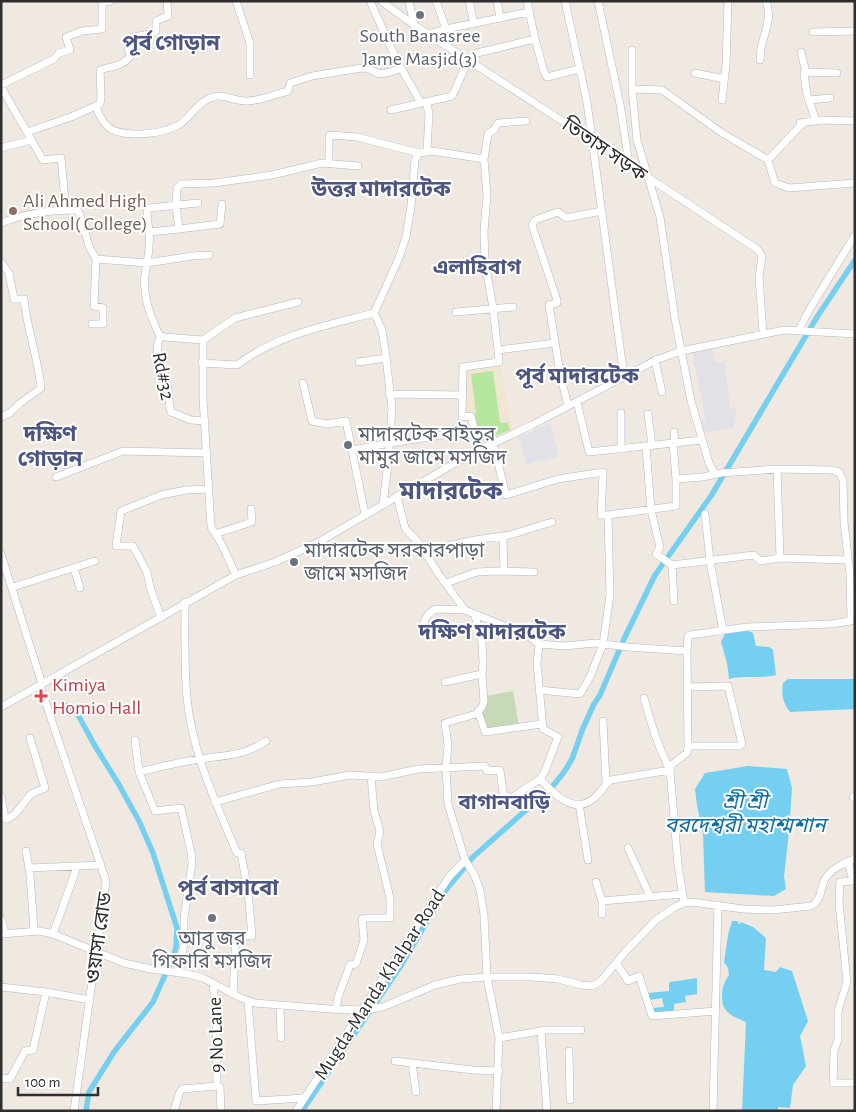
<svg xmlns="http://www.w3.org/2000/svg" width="856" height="1112" font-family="'Alegreya Sans','Noto Sans Bengali',sans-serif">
	<rect width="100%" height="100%" fill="#efe9e1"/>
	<path fill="#e3e1e8" d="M712,348l3,14h10l5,46 7,-1 -3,21 -32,5 -4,-10 8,-2 -14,-70z
		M550,423l9,33 -33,9 -7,-28z"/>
	<path fill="#f0e6d1" d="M501,364l11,67 -31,13 -8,-29 -9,-1 1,-46z"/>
	<path fill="#b6e59e" d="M493,371l7,52h8l2,7 -30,12 -7,-27 3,-2 -5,-39z"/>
	<path fill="#c8d9b8" d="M513,691l6,35 -33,4 -5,-18 5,-16z"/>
	<path fill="#75cff0" d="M745,630l8,3 3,13 13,1 4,3 3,25c-16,4 -32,0 -47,4l-2,-16 -6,-21 4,-8z
		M788,679h67v30l-65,3c-7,-9 -9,-18 -7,-29z
		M748,766l39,3 5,19 -3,44 -5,44 2,13 -12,7 -69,-4 -2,-57 -6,-30 -2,-16 10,-16z
		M732,921h6v2l2,1 1,-2 12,5 13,11 -2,32 12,2 4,-5 12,4 16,50 -8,15 6,30 -13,19 -3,23 -12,-1v4h-36l4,-89c-15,-6 -25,-10 -24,-28 1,-8 2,-12 7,-19l-1,-7 -4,-6 4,-27z
		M697,978v16l-12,2 1,6 -12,2v8l-19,1 -3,-5 12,-1 -2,-9 -12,2 -2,-7 21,-2v-8l1,-1z"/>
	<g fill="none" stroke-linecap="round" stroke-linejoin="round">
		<path stroke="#75cff0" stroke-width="5.5" d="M65,705l12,8 18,33 23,37 21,38 14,32 24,75 -1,19 -3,10 -20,45 -39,50 -25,40 -3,19
			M302,1111l98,-144 45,-76 28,-34 79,-70 12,-15 8,-13 11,-31 11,-24 6,-9 24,-56 31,-64 56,-79 106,-179 38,-57"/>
		<g stroke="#b4b7c1" stroke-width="8">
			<path id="minor" d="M236,1l14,42v32
				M370,1l27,60 24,42
				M381,1l33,24 179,116 18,10 38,27 108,71 5,7 -3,21 4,57
				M409,1l5,24
				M469,1l5,23
				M497,1l3,17
				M565,1l22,101 37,275
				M598,1l22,103 9,60
				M446,29l83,-17
				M813,32l42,-1
				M428,34l18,-5 -10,-28
				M535,39l9,33 3,5 32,-8
				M632,50v39l5,51 23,77 15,102 16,82 18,62 6,11
				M801,52l5,20 -2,1 3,22 9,26
				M760,60c1,-6 0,-11 2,-16 4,-16 10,-27 4,-43
				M806,72l31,1
				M695,73l29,6
				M1,85l53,-26 5,-6 11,-3 -4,-13 16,-6 20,-2v-26l8,-2
				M1,87l42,73 18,-2 5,52
				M632,89l30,1 60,43 46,27 35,-37
				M722,100l4,-35 2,-64
				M809,100l21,-2
				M426,102l3,11 -2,37
				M95,106c4,7 7,16 12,20 14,13 54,8 70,0 15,-8 19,-26 40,-30 9,-1 20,6 30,5 13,0 28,-7 41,-10l2,-8 22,-7 50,-8c8,0 8,2 15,5 8,2 17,-2 24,-5
				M391,110l61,-14c9,-16 10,-30 25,-43l58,-14 -8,-38
				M800,123l22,-3 33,1
				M27,132l44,-15 29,-13 1,-7 -1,-27c12,-4 21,-3 30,-13l-3,-18 2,-1 25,-5 2,-2v-10l12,-5 -1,-15
				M1,148l30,-8
				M484,159l4,-25 6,-4 4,-7 28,-2
				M768,160l7,23 14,5 66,-5
				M329,163v-26l1,-2 27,2 62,16
				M1,223c25,-10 48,-13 74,-13l4,2 10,34 7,13 -2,47 9,2v16h-11
				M179,229l41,-5 2,-20
				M149,232l-2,-20 2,-4 49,-5
				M96,259l51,4 45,-7 17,-1
				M1,262l8,11 5,26h10c3,30 14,59 17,89l-22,16 -9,9 -9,4
				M456,312l57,-5
				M799,330l9,-18 47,-77
				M161,336c-9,13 1,30 5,43 3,10 2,22 5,33l20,8 14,1
				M203,340l32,-22 63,-16
				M655,360l7,32
				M359,362l27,-4
				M202,363l35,2c39,-30 91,-40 137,-52
				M303,383l9,38 15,3 19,-3 19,93
				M389,394l73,1
				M577,402l12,50 113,-12
				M568,406l-8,-33 -11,-68 8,-2v-3l-25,-75 3,-5 23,-8 8,6 36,-7
				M621,413v36
				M648,414l4,32
				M674,432l1,11
				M493,443l13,52 52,-16 45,-7 -2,43h7l2,80 -7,49 -13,33 -10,17 -41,-4
				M646,447l5,63 9,37 -4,7 16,11 82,-10 6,6 20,-3 68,2
				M353,450l37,-7 85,-13
				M480,450l-9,-34 -9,1 1,-50 36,-5 -1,-12 57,-7
				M777,469l3,89
				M56,477l67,-26 84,2
				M397,496l8,32 13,14 22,34 25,34 63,26 11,8 25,2 32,-3 31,4 60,4 1,-15 2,-1 57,-8 84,-3 20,-3 -1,-47 -6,-52 -1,-42 -4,-8 -8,-2 -54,-1 -56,4 -18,4 -27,2 -3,-36
				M383,504l5,-41 4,-55 -7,-59 -3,-19 -8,-17 25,-55 7,-21 5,-31 4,-46 4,-7 13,-2 52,8 3,36 -3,36 1,31 8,46 5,42
				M705,514l5,47 13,70
				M608,515l68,-9v-27
				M215,534l37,-12 -1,-13
				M503,536l1,35
				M423,551l52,-11 35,-5 42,-13
				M1,554l41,130
				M672,565l2,36
				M74,568l6,20
				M236,575l-15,-32 -10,-16 -8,-128v-59l-39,-3c-6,-2 -7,-6 -9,-12 -7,-15 -12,-33 -10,-50 2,-15 6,-28 4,-43l30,-3 -3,-24 1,-17 4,-4 33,-1 58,-8 50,-12 36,3
				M446,583l31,-11 19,-1 38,1
				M13,587l82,-26
				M185,602c0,32 -1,64 2,96 5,54 29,106 50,155h4l7,38 4,45 -16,-1 -3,59
				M475,616l7,26 1,21 -1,11 2,28 -2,5 -6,7 -31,9 3,22 -2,22 2,37 17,56 9,14 6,16 4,25 3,62 12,61 -3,73
				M161,618l-11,-31 -3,-15 -14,-26h-17l5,-35 40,-16 25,-5 23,-1
				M422,628c2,-8 6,-16 14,-19l29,1
				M539,644l-2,19 6,66 15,8 -13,34 -5,8
				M445,682l37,-8
				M40,686l66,195 -32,230
				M688,687l40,-1 14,58 -3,2h-51
				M1,707l235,-132 39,-13 42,-19 152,-88 63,-30 124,-65 25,-9 103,-21 71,4
				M478,711l7,21 57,-8
				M603,721l3,62
				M135,740l4,32 16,39 26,-3 10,44 1,11 -8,55v27l-7,28
				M139,772c20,-5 40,-10 61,-13 25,-4 44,-3 66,-18
				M1,797l4,21 2,1 8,-5 16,-20 14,-6 -15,-50
				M853,797l2,1
				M215,802l65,-18 32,-2 38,-7 31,2 37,-8 67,-3 2,5 13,-1 3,22 5,8 32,-21c13,14 34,37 54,19 7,-5 10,-13 17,-18l59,-10c-12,-23 -19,-47 -26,-72
				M579,804l9,56
				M628,848l22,48
				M26,851l4,23 4,57
				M848,861l5,20 -13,1 -1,21 8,79 -9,29v29l-4,10 -1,33h22
				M29,868l72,-3
				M596,882l6,19
				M684,903l-6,-38 -8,-95 1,-5 16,-12 1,-7 -1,-95
				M602,914v-13l81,-7
				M1,919l4,14
				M1,934l39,-3 13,3 71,29 27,6 37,5 15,4 38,20 14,5 75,6 36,1 17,-3 52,-22 25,-6 27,-2h45l26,2 23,6 11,1 8,-4 26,-31 30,-31 19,-13 9,-4 8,-1 51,7 30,1 38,-4c11,-5 9,-18 14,-27 6,-10 19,-17 30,-20
				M53,934l24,-67
				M617,964l11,17 11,-5 13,40 64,-5
				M1,987l45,5 -13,58 -8,1 -15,28 -9,-1
				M46,992l44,8
				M248,1001l8,100 48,-3
				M280,1006l1,32
				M336,1010l2,-13 12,-32 6,-1 8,-24 -2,-21 3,-1h25v-20l-13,-54 3,-13 -6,-20 -3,-35
				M541,1032l6,79
				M499,1038l47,-8h35
				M569,1051l1,49
				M395,1061l78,9 26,1
				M412,1063l4,29
				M217,1086l3,1 1,24
				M174,1111l5,-17 3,-5 35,-3 -1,-69 -3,-34
				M296,1111l139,-213 14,-21 16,-17
				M713,1111l5,-206"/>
		</g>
		<use href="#minor" stroke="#fff" stroke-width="7"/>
	</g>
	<g fill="#6b7280" stroke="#fff" stroke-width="2">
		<circle cx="420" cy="15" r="5"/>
		<circle cx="348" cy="445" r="5"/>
		<circle cx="294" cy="562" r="5"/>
		<circle cx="212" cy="918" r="5"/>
	</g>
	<circle fill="#8d6e63" stroke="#fff" stroke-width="2" cx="13" cy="211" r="5"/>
	<path fill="#e0444e" stroke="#fff" stroke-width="2" d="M38.5 688.5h5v5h5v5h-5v5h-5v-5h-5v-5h5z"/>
	<g text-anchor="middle" stroke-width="4" stroke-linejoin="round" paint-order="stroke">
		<g font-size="20" fill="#5b616d" stroke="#fff">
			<text x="420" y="42">South Banasree<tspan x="420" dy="23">Jame Masjid(3)</tspan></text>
			<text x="358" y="441" text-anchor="start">মাদারটেক বাইতুর<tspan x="358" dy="23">মামুর জামে মসজিদ</tspan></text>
			<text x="304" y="557" text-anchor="start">মাদারটেক সরকারপাড়া<tspan x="304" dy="23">জামে মসজিদ</tspan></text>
			<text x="212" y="945">আবু জর<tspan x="212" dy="23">গিফারি মসজিদ</tspan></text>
		</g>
		<g font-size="20" fill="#2e2e2e" stroke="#fff">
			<text transform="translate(605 149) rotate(34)" y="7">তিতাস সড়ক</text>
			<text transform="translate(164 376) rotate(79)" y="7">Rd#32</text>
			<text transform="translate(98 938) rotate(-82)" y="7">ওয়াসা রোড</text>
			<text transform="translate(379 984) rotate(-57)" y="7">Mugda-Manda Khalpar Road</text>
			<text transform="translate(215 1035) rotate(-92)" y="7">9 No Lane</text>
		</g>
		<g font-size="20" fill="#785e54" stroke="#fff" text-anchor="start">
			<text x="23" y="207">Ali Ahmed High<tspan x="23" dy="23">School( College)</tspan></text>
		</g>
		<g font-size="20" fill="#be3a42" stroke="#fff" text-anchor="start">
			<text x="52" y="691">Kimiya<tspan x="52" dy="23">Homio Hall</tspan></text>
		</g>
		<g font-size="21" font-weight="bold" fill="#4d5680" stroke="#fff">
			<text x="477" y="274">এলাহিবাগ</text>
			<text x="504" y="809">বাগানবাড়ি</text>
		</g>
		<g font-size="21" font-style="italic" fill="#0d6fa3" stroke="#fff">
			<text x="745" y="808">শ্রী শ্রী<tspan x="745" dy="24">বরদেশ্বরী মহাশ্মশান</tspan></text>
		</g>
		<g font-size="22" font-weight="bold" fill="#4d5680" stroke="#fff">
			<text x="171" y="50">পূর্ব গোড়ান</text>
			<text x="381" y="196">উত্তর মাদারটেক</text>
			<text x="577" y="383">পূর্ব মাদারটেক</text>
			<text x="50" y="441">দক্ষিণ<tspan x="50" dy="25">গোড়ান</tspan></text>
			<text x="492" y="639">দক্ষিণ মাদারটেক</text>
			<text x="228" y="895">পূর্ব বাসাবো</text>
		</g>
		<g font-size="25" font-weight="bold" fill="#4d5680" stroke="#fff">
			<text x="451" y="499">মাদারটেক</text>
		</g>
	</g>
	<rect width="856" height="1112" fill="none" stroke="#2e2e2e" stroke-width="5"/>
	<path d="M18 1087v8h80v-8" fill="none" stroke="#2e2e2e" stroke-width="2.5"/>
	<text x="25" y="1087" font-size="15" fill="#2e2e2e" stroke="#ffffff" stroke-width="4" paint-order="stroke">100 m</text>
</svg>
